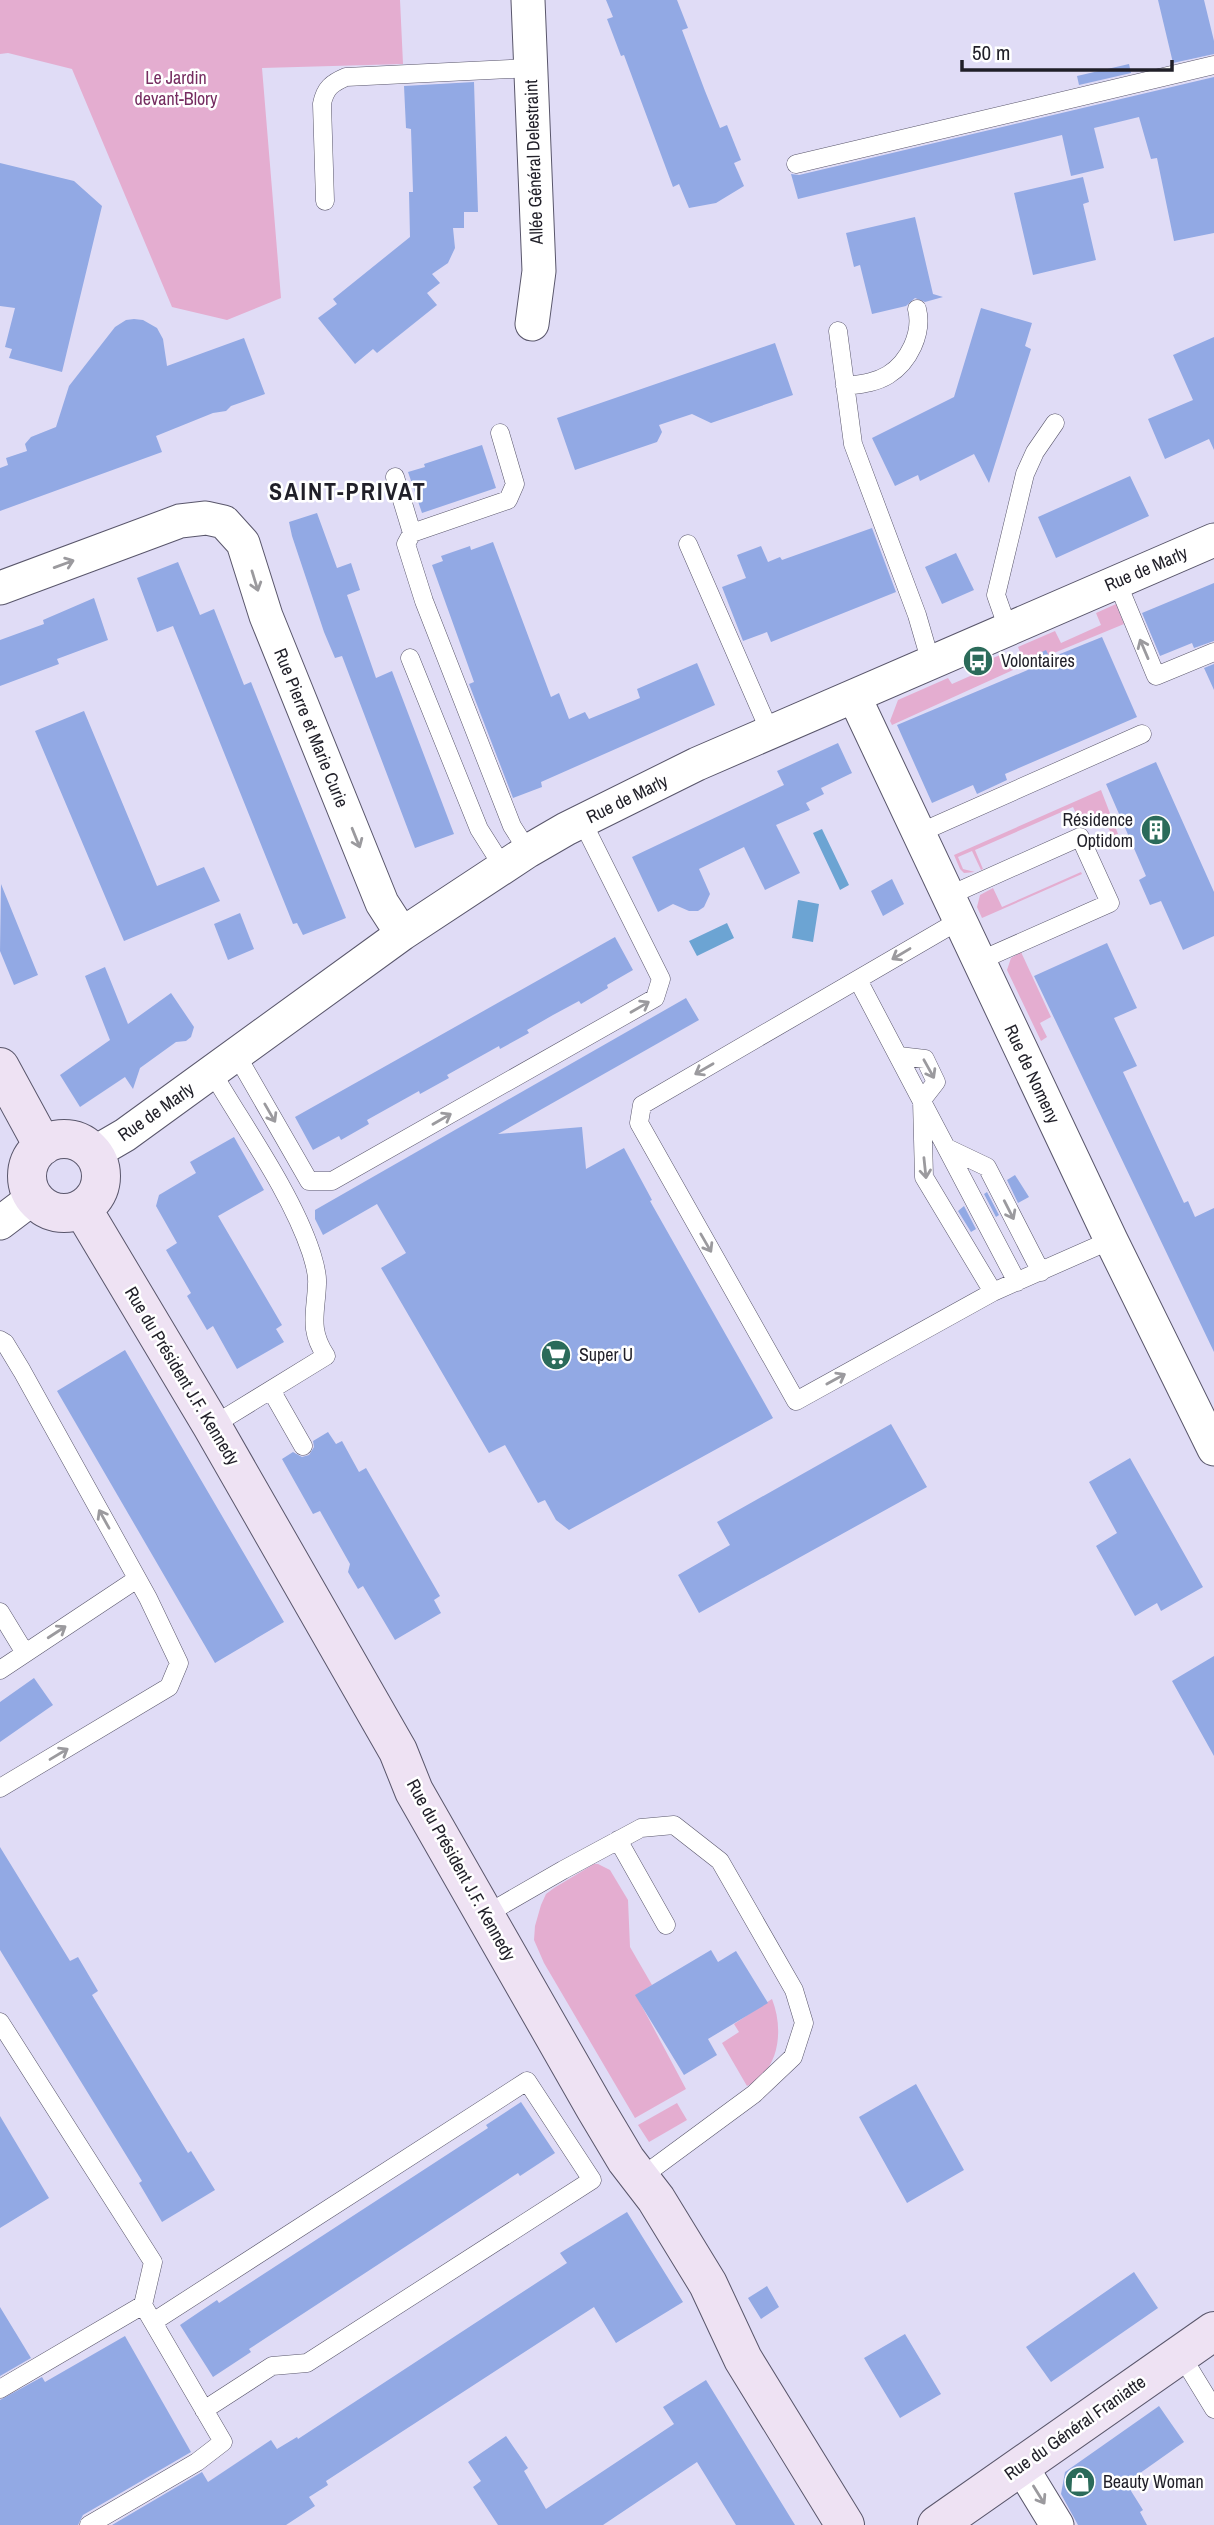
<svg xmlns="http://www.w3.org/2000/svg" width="1214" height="2525" font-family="'Archivo Narrow',sans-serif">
	<rect width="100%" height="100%" fill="#e0dcf6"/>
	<path fill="#e4add0" d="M0,0h400l3,64 -141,4 19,230 -54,22 -55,-13 -100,-238 -64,-16 -8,1z
		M1116,604l8,20 -99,41 -7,-18 37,-16 6,12 40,-18 -5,-12z
		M1005,653l8,17 -121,55 -2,-4 8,-21 50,-22 4,6 34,-15 -3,-7z
		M1101,790l17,44 -6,2 -8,-18 -22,8 -9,-19 -98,43 8,19 -2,1 -9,-19 -14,6 5,12 12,3 -11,1 -4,-4 -6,-14z
		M1081,872l1,2 -100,44 -5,-11 3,-12 13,-7 9,19z
		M1021,952l30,65 -11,6 7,14 -6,4 -34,-71 4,-12z
		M594,1864h4l12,6 18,30 2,47 22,38 -16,10 50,94 -51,29 -91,-155 -10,-23 1,-14 6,-21 5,-11 8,-6z
		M772,1999c12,30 8,72 -25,87l-25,-43 17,-11 -5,-8z
		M677,2103l10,17 -38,22 -11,-17z"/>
	<path fill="#6ca4d3" d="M822,829l27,56 -9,5 -27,-57z
		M798,900l21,4 -6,38 -21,-4z
		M727,923l7,15 -37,18 -8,-15z"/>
	<path fill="#92a9e4" d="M606,0h71l11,28 -6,2 23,61 15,37 7,-3 14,35 -7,3 10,23 -28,17 -27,5 -10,-24 -6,3 -49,-132 -3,1 -14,-37 6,-2z
		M1158,0h46l10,41v13l-41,9z
		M1129,64l2,9 -52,12 -2,-9z
		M1214,77v156l-40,8 -17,-83 -6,1 -12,-42 -45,11 10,40 -33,8 -9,-41 -264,64 -7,-25 8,1z
		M474,82l4,130h-14v16h-11l2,20 -7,15 -16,11 8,9 -13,10 10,12 -60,48 -4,-4 -18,15 -37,-46 19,-14 -4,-5 77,-62 -1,-45h4l-2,-63 -5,-1 -2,-42z
		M0,163l74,18 28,25 -40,166 -53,-14 3,-9 -7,-2 10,-39 -15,-2z
		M1083,177l6,25 -6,2 13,56 -63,15 -19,-82z
		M915,217l18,77 10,3 -18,5 -10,-4 -9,8 -34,8 -12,-49 -6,2 -8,-34z
		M981,308l51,15 -7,23 6,3 -42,134 -15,-29 -54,27 -2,-6 -23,11 -23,-48 82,-41z
		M134,319l9,1 14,8 6,11 4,27 77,-28 21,56 -34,12 -5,5 -13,2 -57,23 6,16 -162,59v-43l8,-3 -2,-7 21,-7 -2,-7 6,-7 25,-10 13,-41 46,-59 11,-7z
		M1214,337v113l-5,-11 -44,20 -17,-40 45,-19 -20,-45z
		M775,343l18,52 -82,28 -19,-9 -33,11 3,7 -5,10 -82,28 -18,-52z
		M482,445l14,43 -74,25 -14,-41 17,-5 -1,-3z
		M1130,476l19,40 -93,42 -18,-41z
		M317,513l20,55 14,-5 9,27 -13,5 29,83 16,-7 62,163 -39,14 -73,-192 -7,2 -11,-26 -32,-96 -3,-14z
		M872,528l24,64 -125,50 -4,-10 -24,9 -21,-54 24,-9 -9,-23 24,-9 7,16 12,-5 2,3z
		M493,542l58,155 8,-4 10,26 16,-7 4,7 51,-21 -3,-9 60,-26 18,42 -174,77 1,5 -29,11 -44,-114 5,-2 -42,-117 11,-4 -2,-5 29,-10 1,4z
		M956,553l18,37 -32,14 -17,-37z
		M178,562l22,53 14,-6 30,76 7,-3 95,236 -43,17 -6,-12 -4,1 -120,-298 -16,6 -20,-54z
		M1214,583v58l-20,7 -2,-5 -32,13 -18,-43z
		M94,598l14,42 -51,19 2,5 -59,22v-46l44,-16 -1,-4z
		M1102,637l35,80 -132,57 2,6 -30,14 -4,-9 -41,18 -35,-78 133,-56 -5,-9 21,-10 4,8z
		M1214,664v26l-10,-22z
		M84,711l73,175 47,-19 16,34 -96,40 -89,-210z
		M838,743l14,30 -31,15 3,6 -18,9 4,7 -34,15 24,48 -35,17 -21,-43 -45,22 11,25 -6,13 -6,4h-9l-16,-7 -15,8 -26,-55 152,-72 -7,-14z
		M1156,762l58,130v44l-31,14 -22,-49 -11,4 -11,-25 7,-4 -40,-92z
		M892,879l12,25 -21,12 -12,-25z
		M1,884l37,91 -24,10 -14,-34z
		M240,913l14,36 -26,11 -14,-36z
		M615,937l18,33 -26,15 1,3 -27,16 -2,-3 -26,14 -26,15 2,3 -29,16 -1,-3 -52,29 2,3 -29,16 -1,-3 -52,29 2,4 -28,16 -2,-4 -26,14 -18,-33z
		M1107,943l30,65 -23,10 23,48 -14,6 61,131 4,-2 7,16 19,-9v144l-180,-376z
		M105,967l23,57 43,-31 23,34 -3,10 -5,4 -10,1 -36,26 -7,21 -8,-12 -45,30 -20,-32 50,-35 -25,-64z
		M686,998l13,22 -201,114 84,-7 4,42 38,-21 28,52 -2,1 123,217 -204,112 -13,-10 -11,-20 -7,3 -33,-58 -16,8 -108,-185 25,-15 -29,-49 -54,31 -8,-16v-9z
		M234,1137l30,53 -46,26 64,109 -6,4 8,13 -47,27 -24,-43 -6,4 -20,-34 4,-3 -25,-43 11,-7 -21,-37 3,-11 37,-22 -6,-11z
		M1015,1175l14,22 -11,6 -11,-23z
		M987,1192l12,23 -3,2 -12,-23z
		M964,1206l12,23 -5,3 -13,-21z
		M125,1350l159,272 -69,41 -158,-272z
		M891,1424l36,63 -228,126 -21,-38 52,-30 -13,-23z
		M328,1432l8,12 6,-3 17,31 7,-4 74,128 -6,4 7,13 -46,27 -32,-54 -5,3 -10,-17 2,-8 -30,-53 -7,3 -31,-55 11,-7 9,5 7,-2 5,-8 -1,-6z
		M1130,1458l73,129 -42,24 -4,-8 -22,13 -39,-70 21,-13 -28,-51z
		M1214,1656v100l-42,-75z
		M34,1678l19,27 -53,37v-40z
		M0,1847l70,114 8,-4 20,34 -6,4 96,158 3,-2 24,39 -53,32 -23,-39 3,-2 -142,-231z
		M711,1950l7,12 18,-11 32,52 -60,36 9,16 -33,20 -49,-80z
		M916,2084l48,86 -57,33 -48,-86z
		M521,2102l34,51 -35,23 -2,-3 -269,176 2,3 -38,25 -33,-52 37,-25 2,3 269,-175 -2,-3z
		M0,2116l49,82 -49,30z
		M627,2212l56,90 -67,41 -22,-36 -268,174 2,4 -19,12 6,9 -29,19h-174l90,-53 6,10 63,-42 6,9 20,-12 1,2 269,-176 -7,-10z
		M1134,2272l24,36 -107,74 -25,-35z
		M767,2286l12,21 -18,12 -13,-21z
		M0,2307l31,51 -31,18z
		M905,2334l36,60 -41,24 -36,-60z
		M125,2336l66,116 -108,63 -5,10h-78v-125l42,-23 3,5z
		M706,2380l89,145h-59l-39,-63 -94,63h-105l-25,-38 8,-6 -13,-19 38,-26 22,32 -4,3 22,38 128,-85 -11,-17z
		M1159,2406l25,36 -58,41 17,27 -3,2 7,13h-69l-17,-31 4,-22z"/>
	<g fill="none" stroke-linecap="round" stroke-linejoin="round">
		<g stroke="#59566b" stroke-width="19">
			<path id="lane" d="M796,164l418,-99
				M325,201l-3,-97c3,-16 10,-21 24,-27l185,-9
				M838,331l15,113 64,171 14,48
				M845,386c15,-2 30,-3 43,-11 21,-13 35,-42 29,-66
				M500,433l15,51 -7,16 -96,33 -6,11 18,57 88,225 16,25
				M395,477l17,56
				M688,544l82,188
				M1117,582l39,94 58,-24
				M1008,629l-12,-34 29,-121 10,-22 20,-29
				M410,658l69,171 24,38
				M919,833l223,-99
				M948,896l132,-59 30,66 -131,58
				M960,920l-318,185 -3,18 157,278 197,-109 118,-52
				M858,980l159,302
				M236,1054l73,127h23l323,-183 6,-19 -79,-158
				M899,1056l26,3 11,23 -14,18 2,77 69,115
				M212,1072c32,55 79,120 99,180 3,10 7,21 6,32 -1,29 -9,45 9,72l-114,70
				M947,1148l40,19 54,105
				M0,1340l5,3 17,28 126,227 31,65 -10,24 -169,101
				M271,1390l32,56
				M0,1612l25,41
				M0,1670l137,-91
				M618,1840l48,85
				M485,1915l78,-45 78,-42 33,-3 46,36 74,129 10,33 -11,34 -39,37 -114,84
				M0,2022l153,240 -10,43 80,137 -26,20 -108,63
				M153,2322l374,-241 65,99 -285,183 -35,3 -68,44
				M1181,2355l33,54
				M0,2389l143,-84"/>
		</g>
		<g stroke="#59566b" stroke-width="35">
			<path id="street" d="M528,0l11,271 -7,53
				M0,588l180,-67 26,-3 18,4 19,21 23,73 116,287 20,31
				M854,696l257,544 103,209
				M94,1153l31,-18 277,-201 126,-83 38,-22 131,-65 517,-224
				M0,1223l33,-25
				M1021,2466l36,59"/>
		</g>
		<g stroke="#59566b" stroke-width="40">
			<path id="secondary" d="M0,1067l43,79
				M27 1176a37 37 0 1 1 74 0a37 37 0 1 1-74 0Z
				M83,1210l129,216 186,325 16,40 181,317 31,52 30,39 52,85 35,75 102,166
				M937,2525l277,-194"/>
		</g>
		<use href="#lane" stroke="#fff" stroke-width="18"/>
		<use href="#street" stroke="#fff" stroke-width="33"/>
		<use href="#secondary" stroke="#eee2f3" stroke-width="38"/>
	</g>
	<defs><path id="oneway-shaft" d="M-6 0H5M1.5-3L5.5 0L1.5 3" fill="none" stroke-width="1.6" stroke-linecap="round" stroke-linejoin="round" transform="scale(1.75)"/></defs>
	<g stroke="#9b9a9e">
		<use href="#oneway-shaft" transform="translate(64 564) rotate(-20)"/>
		<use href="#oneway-shaft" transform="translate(255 581) rotate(73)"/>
		<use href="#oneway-shaft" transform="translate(1144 649) rotate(-113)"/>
		<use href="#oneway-shaft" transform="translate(356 838) rotate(68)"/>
		<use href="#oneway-shaft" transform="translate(901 954) rotate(149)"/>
		<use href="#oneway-shaft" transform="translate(640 1007) rotate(-30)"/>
		<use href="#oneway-shaft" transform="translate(704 1069) rotate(150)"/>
		<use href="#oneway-shaft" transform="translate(929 1069) rotate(61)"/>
		<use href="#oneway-shaft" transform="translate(270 1113) rotate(60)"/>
		<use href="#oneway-shaft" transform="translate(442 1119) rotate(-30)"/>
		<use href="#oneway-shaft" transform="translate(925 1168) rotate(84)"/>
		<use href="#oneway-shaft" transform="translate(1009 1210) rotate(63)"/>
		<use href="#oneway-shaft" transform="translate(706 1243) rotate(60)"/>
		<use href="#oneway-shaft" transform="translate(836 1379) rotate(-29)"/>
		<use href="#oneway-shaft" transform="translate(104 1519) rotate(-119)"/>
		<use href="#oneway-shaft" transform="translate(57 1632) rotate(-33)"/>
		<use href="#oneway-shaft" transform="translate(59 1754) rotate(-31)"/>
		<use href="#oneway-shaft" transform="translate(1039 2495) rotate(58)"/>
	</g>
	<defs>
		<g id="bus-disc" transform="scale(1.575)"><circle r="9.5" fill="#2b6b5a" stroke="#fff"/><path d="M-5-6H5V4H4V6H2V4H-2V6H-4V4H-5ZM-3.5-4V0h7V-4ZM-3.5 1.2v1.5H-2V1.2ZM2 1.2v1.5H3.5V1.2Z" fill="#fff"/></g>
		<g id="building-disc" transform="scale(1.575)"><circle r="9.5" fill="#2b6b5a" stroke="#fff"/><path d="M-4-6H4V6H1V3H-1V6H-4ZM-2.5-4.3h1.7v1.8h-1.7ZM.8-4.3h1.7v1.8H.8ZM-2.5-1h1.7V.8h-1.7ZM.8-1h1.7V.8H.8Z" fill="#fff"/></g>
		<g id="supermarket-disc" transform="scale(1.575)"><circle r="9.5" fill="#2b6b5a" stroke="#fff"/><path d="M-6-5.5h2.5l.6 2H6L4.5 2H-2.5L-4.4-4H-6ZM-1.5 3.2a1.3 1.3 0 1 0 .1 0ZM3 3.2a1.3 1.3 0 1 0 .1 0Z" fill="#fff"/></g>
		<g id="shop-disc" transform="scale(1.575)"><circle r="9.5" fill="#2b6b5a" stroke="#fff"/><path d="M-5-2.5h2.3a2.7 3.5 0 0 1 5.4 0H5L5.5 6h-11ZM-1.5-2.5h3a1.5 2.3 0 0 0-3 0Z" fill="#fff"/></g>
	</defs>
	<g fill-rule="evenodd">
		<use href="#bus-disc" x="978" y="661"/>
		<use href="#building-disc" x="1156" y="830"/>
		<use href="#supermarket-disc" x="556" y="1355"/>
		<use href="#shop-disc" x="1080" y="2482"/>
	</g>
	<g text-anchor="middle" stroke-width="5" stroke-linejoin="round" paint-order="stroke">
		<g font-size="18" fill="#762d61" stroke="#fff">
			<text x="176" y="84">Le Jardin<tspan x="176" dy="21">devant-Blory</tspan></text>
		</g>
		<g font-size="18" fill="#201f28" stroke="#fff">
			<text transform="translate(534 162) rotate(-92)" y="6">Allée Général Delestraint</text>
			<text transform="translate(1146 569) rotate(-23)" y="6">Rue de Marly</text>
			<text transform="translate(311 728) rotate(68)" y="6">Rue Pierre et Marie Curie</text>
			<text transform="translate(627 799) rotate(-26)" y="6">Rue de Marly</text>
			<text transform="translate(1032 1074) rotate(65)" y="6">Rue de Nomeny</text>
			<text transform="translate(156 1112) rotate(-35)" y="6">Rue de Marly</text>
			<text transform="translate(182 1376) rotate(59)" y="6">Rue du Président J.F. Kennedy</text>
			<text transform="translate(461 1870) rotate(61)" y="6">Rue du Président J.F. Kennedy</text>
			<text transform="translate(1075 2428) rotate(-35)" y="6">Rue du Général Franiatte</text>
		</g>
		<g font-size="18" fill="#201f28" stroke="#fff" text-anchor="start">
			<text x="1001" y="667">Volontaires</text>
			<text x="1133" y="826" text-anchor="end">Résidence<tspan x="1133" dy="21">Optidom</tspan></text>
			<text x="579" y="1361">Super U</text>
			<text x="1103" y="2488">Beauty Woman</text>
		</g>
		<g font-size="24" font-weight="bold" letter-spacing="2" fill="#201f28" stroke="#fff">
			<text x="348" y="500">SAINT-PRIVAT</text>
		</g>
	</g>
	<path d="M962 60v10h210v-10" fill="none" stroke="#201f28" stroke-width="3.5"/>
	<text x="972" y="60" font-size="21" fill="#201f28" stroke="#ffffff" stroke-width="5" paint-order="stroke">50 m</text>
</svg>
